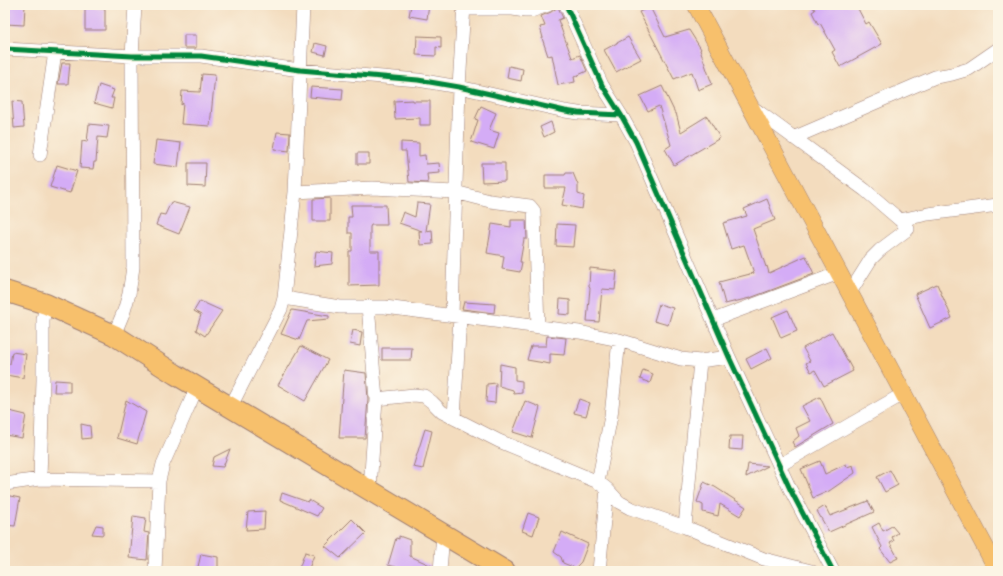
<svg xmlns="http://www.w3.org/2000/svg" width="1003" height="576" font-family="'Balsamiq Sans',sans-serif">
	<rect width="100%" height="100%" fill="#fcf5e5"/>
	<filter id="ink" filterUnits="userSpaceOnUse"><feTurbulence type="fractalNoise" baseFrequency=".025" numOctaves="2"/><feDisplacementMap in="SourceGraphic" scale="8" xChannelSelector="R" yChannelSelector="G"/><feConvolveMatrix kernelMatrix="1 2 1 2 8 2 1 2 1" color-interpolation-filters="sRGB"/></filter>
	<filter id="wash" filterUnits="userSpaceOnUse"><feTurbulence type="fractalNoise" baseFrequency=".012" numOctaves="4" result="noise"/><feDisplacementMap in="SourceGraphic" scale="16" xChannelSelector="R" yChannelSelector="G"/><feGaussianBlur stdDeviation="0.9" result="paint"/><feColorMatrix in="noise" values="0 0 0 0 0 0 0 0 0 0 0 0 0 0 0 0 0 1.4 0 .05"/><feComposite in="paint" operator="in"/></filter>
	<g filter="url(#wash)">
		<rect width="100%" height="100%" fill="#f3dcbe"/>
		<g id="blocks">
			<path fill="#d4acf6" d="M5,5h20l-1,20 -19,-1z
				M411,5h18l-2,14 -18,-3z
				M812,5h44l10,19 3,-2 13,22 -42,23 -8,-15 3,-2 -15,-27 -2,1 -6,-12 3,-2z
				M85,7l20,2v21h-20z
				M558,7l5,11 -5,2 14,38 8,-3 7,16 -13,6 1,5 -17,3 -6,-30 -4,1 -6,-18h1l-3,-11 5,-1 -4,-10 10,-4z
				M650,7l15,30 24,-7 12,19 -1,1 12,34 -14,6 -6,-18 -18,7 -35,-67z
				M184,35h12v13h-12z
				M417,36l24,1v11l-5,-1v9l-20,-1z
				M628,37l13,22 -25,13 -12,-22z
				M315,43l12,3 -2,9 -12,-3z
				M62,63h8l-2,21h-10z
				M509,66l14,3 -2,12 -14,-3z
				M202,74l13,1 -5,51 -29,-2 2,-21 -2,2 1,-14 18,1z
				M99,85l15,5 -3,8h3l-2,10 -18,-5z
				M662,86l13,27h1l5,19 26,-16 13,22 -46,27 -9,-16 6,-4 -12,-39 -11,5 -8,-15z
				M311,87l32,2 -1,11 -32,-3z
				M413,100v1h17v24h-10v-7l-25,1 -1,-18z
				M12,101l10,1 2,25 -10,1z
				M481,106l15,7 -7,17 10,3 -5,16 -23,-7 7,-22 -3,-1z
				M551,122l3,10 -10,5 -4,-10z
				M89,124l20,2 -2,12 -9,-1 -2,25h-2l-1,7 -13,-1 2,-27 5,1z
				M277,132l13,1 -1,18 -15,-2z
				M156,140l25,3 -3,24 -25,-3z
				M401,142l18,1v13l6,-1 1,9 13,-1 1,10 -13,1 1,9 -19,-1 -3,-31h-5z
				M357,153h12v11h-12z
				M188,163h18l-1,24 -17,-1z
				M481,163h24v18l-23,1z
				M57,165l20,6 -7,22 -20,-6z
				M566,173h7l5,12v9l6,2 -2,13 -20,-4 4,-17h-21v-13h20z
				M330,198v23h-17v-22z
				M767,199l8,21 -22,9 13,38 1,-1 2,7 37,-17 8,18 -64,24 -25,6 -6,-22 35,-9 -10,-28 -13,4 -8,-26 24,-7 -3,-7z
				M171,202l19,5 -11,27 -23,-9 4,-11 5,1z
				M417,203l13,1 -4,27 6,-1 1,14 -13,1 -1,-14h3l-23,-8 4,-11 12,5z
				M351,205h35l1,20h-16l-1,2v24h9v34l-30,1v-35h3v-18h-4v-16h4z
				M511,220h15l1,19h-3l-4,23h2l-2,10 -18,-3 2,-13 -17,-3 5,-29 19,3z
				M557,224l18,1 -2,22 -17,-1z
				M316,251l17,2 -1,11 -18,2z
				M590,268l27,3 -2,19 -13,-1 -3,33 -12,-1 3,-33 -1,-1z
				M937,284l15,34 -22,10 -15,-34z
				M560,299l10,1v15l-11,-1z
				M200,301l22,10 -17,25 -9,-6 5,-15 -7,-4z
				M464,302l31,2 -1,9 -32,-4z
				M659,304l14,4 -5,17 -14,-4z
				M292,310l37,6v3l-22,2 -8,19 -18,-6z
				M788,310l9,21 -16,7 -9,-21z
				M353,330l9,2 -2,14 -10,-2z
				M832,332l21,39 -29,15 -9,-16 -4,2 -5,-9 4,-2 -7,-13z
				M547,336l19,2 -2,17 -14,-1v10l-23,-4 4,-14h15z
				M301,346l27,14 -23,41 -27,-16z
				M382,348h30l-1,12h-29z
				M767,348l5,10 -21,11 -5,-10z
				M12,352l14,2 -3,24 -17,-3 1,-11h3z
				M500,364l15,3v13l7,1v12l-8,1 -1,-4 -14,-4z
				M344,370l22,3 2,26 -3,39h-26z
				M643,370l10,4 -3,9 -10,-4z
				M55,380l15,1v11h-16z
				M496,383l-1,20 -9,-1 1,-18z
				M820,397l13,27 -38,23 -3,-5 7,-6 -3,-8 14,-7 -8,-15z
				M579,399l11,4 -4,13 -12,-3z
				M126,400l20,12 -9,32 -20,-6z
				M525,401l15,6 -8,31 -19,-6z
				M5,410l21,5 -4,23 -17,-3z
				M81,424l9,2 1,12 -9,1z
				M425,429l7,2 -9,38 -10,-2z
				M730,436h13l-1,14 -13,-1z
				M230,449l-7,18 -11,-1 2,-9z
				M820,461l5,13 21,-10 1,3 6,-2 2,8 -26,18 -16,7 -12,-29z
				M748,464l20,2 -22,11z
				M890,470l8,15 -13,7 -8,-15z
				M704,482l11,5 31,20 -6,9 -20,-12 -2,12 -15,-4v-7l-6,-3z
				M282,493l26,9 1,-2 13,8 -5,8 -37,-16z
				M5,495l15,3 -5,28 -10,-1z
				M868,501l6,11 -45,20 -12,-21 8,-5 5,10z
				M265,511l-1,18 -18,1 2,-18z
				M528,513l11,4 -6,18 -11,-4z
				M133,516l13,2 -2,14 5,1 -2,27 -18,-2z
				M352,519l14,14 -26,25 -15,-12z
				M879,523l4,8 9,-5 6,7 -6,4 2,4 -4,2 8,15 -8,4 -10,-13 2,-2 -10,-20z
				M96,525l7,1v9l-11,-1z
				M562,532l26,12 -7,18 -6,6 -12,-5 -2,-6 -7,-5z
				M399,536l11,4v16l22,10v5h-36v-4l-8,-2 8,-27 3,1z
				M305,552l9,3 -6,16h-10z
				M201,554l17,3v14h-21z"/>
		</g>
	</g>
	<g filter="url(#ink)">
		<use href="#blocks" fill-opacity="0" stroke="#9e7e74" stroke-width="1"/>
		<g fill="none" stroke-linecap="round" stroke-linejoin="round">
			<g stroke="#9e7e74" stroke-width="14">
				<path id="minor" d="M566,5l36,80 19,30 15,27 93,215 61,132 43,82
					M463,9h50l12,2h6l17,-6
					M5,49l127,7h69l99,14 118,10 41,7 106,24 13,2 43,2
					M752,107l113,83 35,30 28,-6 70,-9
					M793,138l142,-61 17,-3 17,-5 29,-20
					M40,155l15,-103
					M295,192l77,-4 83,4 35,9 40,5 4,5 4,116
					M849,294l22,-35 9,-9 28,-21 -8,-9
					M284,298l56,9h45l194,25 40,8 62,19 19,2 29,-4
					M368,306l8,93 -6,90
					M452,315l7,-228 5,-82
					M713,320l126,-47
					M114,335l10,-24 5,-17 4,-27 -1,-211 3,-51
					M376,399l38,-4 10,1 8,6 10,10 57,29 99,41 9,7 12,13 11,6 55,19 79,32 47,12
					M231,406l50,-97 3,-11 11,-106 8,-187
					M454,418l6,-101
					M780,465l123,-71
					M40,479l3,-99v-60l3,-16
					M598,482l13,-66 8,-76
					M5,484l35,-5 119,2
					M685,527l15,-166
					M155,571l4,-90 4,-17 34,-77
					M440,571l3,-37
					M599,571l8,-82"/>
			</g>
			<g stroke="#9e7e74" stroke-width="18">
				<path id="major" d="M696,5l302,566"/>
			</g>
			<g stroke="#9e7e74" stroke-width="22">
				<path id="highway" d="M5,291l41,13 68,31 61,39 330,197"/>
			</g>
			<use href="#minor" stroke="#fff" stroke-width="13"/>
			<use href="#major" stroke="#f7c06c" stroke-width="17"/>
			<use href="#highway" stroke="#f7c06c" stroke-width="20"/>
			<g stroke="#fcf5e5" stroke-width="8">
				<path id="cycleway" d="M566,5l36,80 19,30 15,27 93,215 61,132 43,82
					M5,49l127,7h69l99,14 118,10 41,7 106,24 13,2 43,2"/>
			</g>
			<use href="#cycleway" stroke="#00873e" stroke-width="5"/>
		</g>
	</g>
	<rect width="1003" height="576" fill="none" stroke="#fcf5e5" stroke-width="20"/>
</svg>
